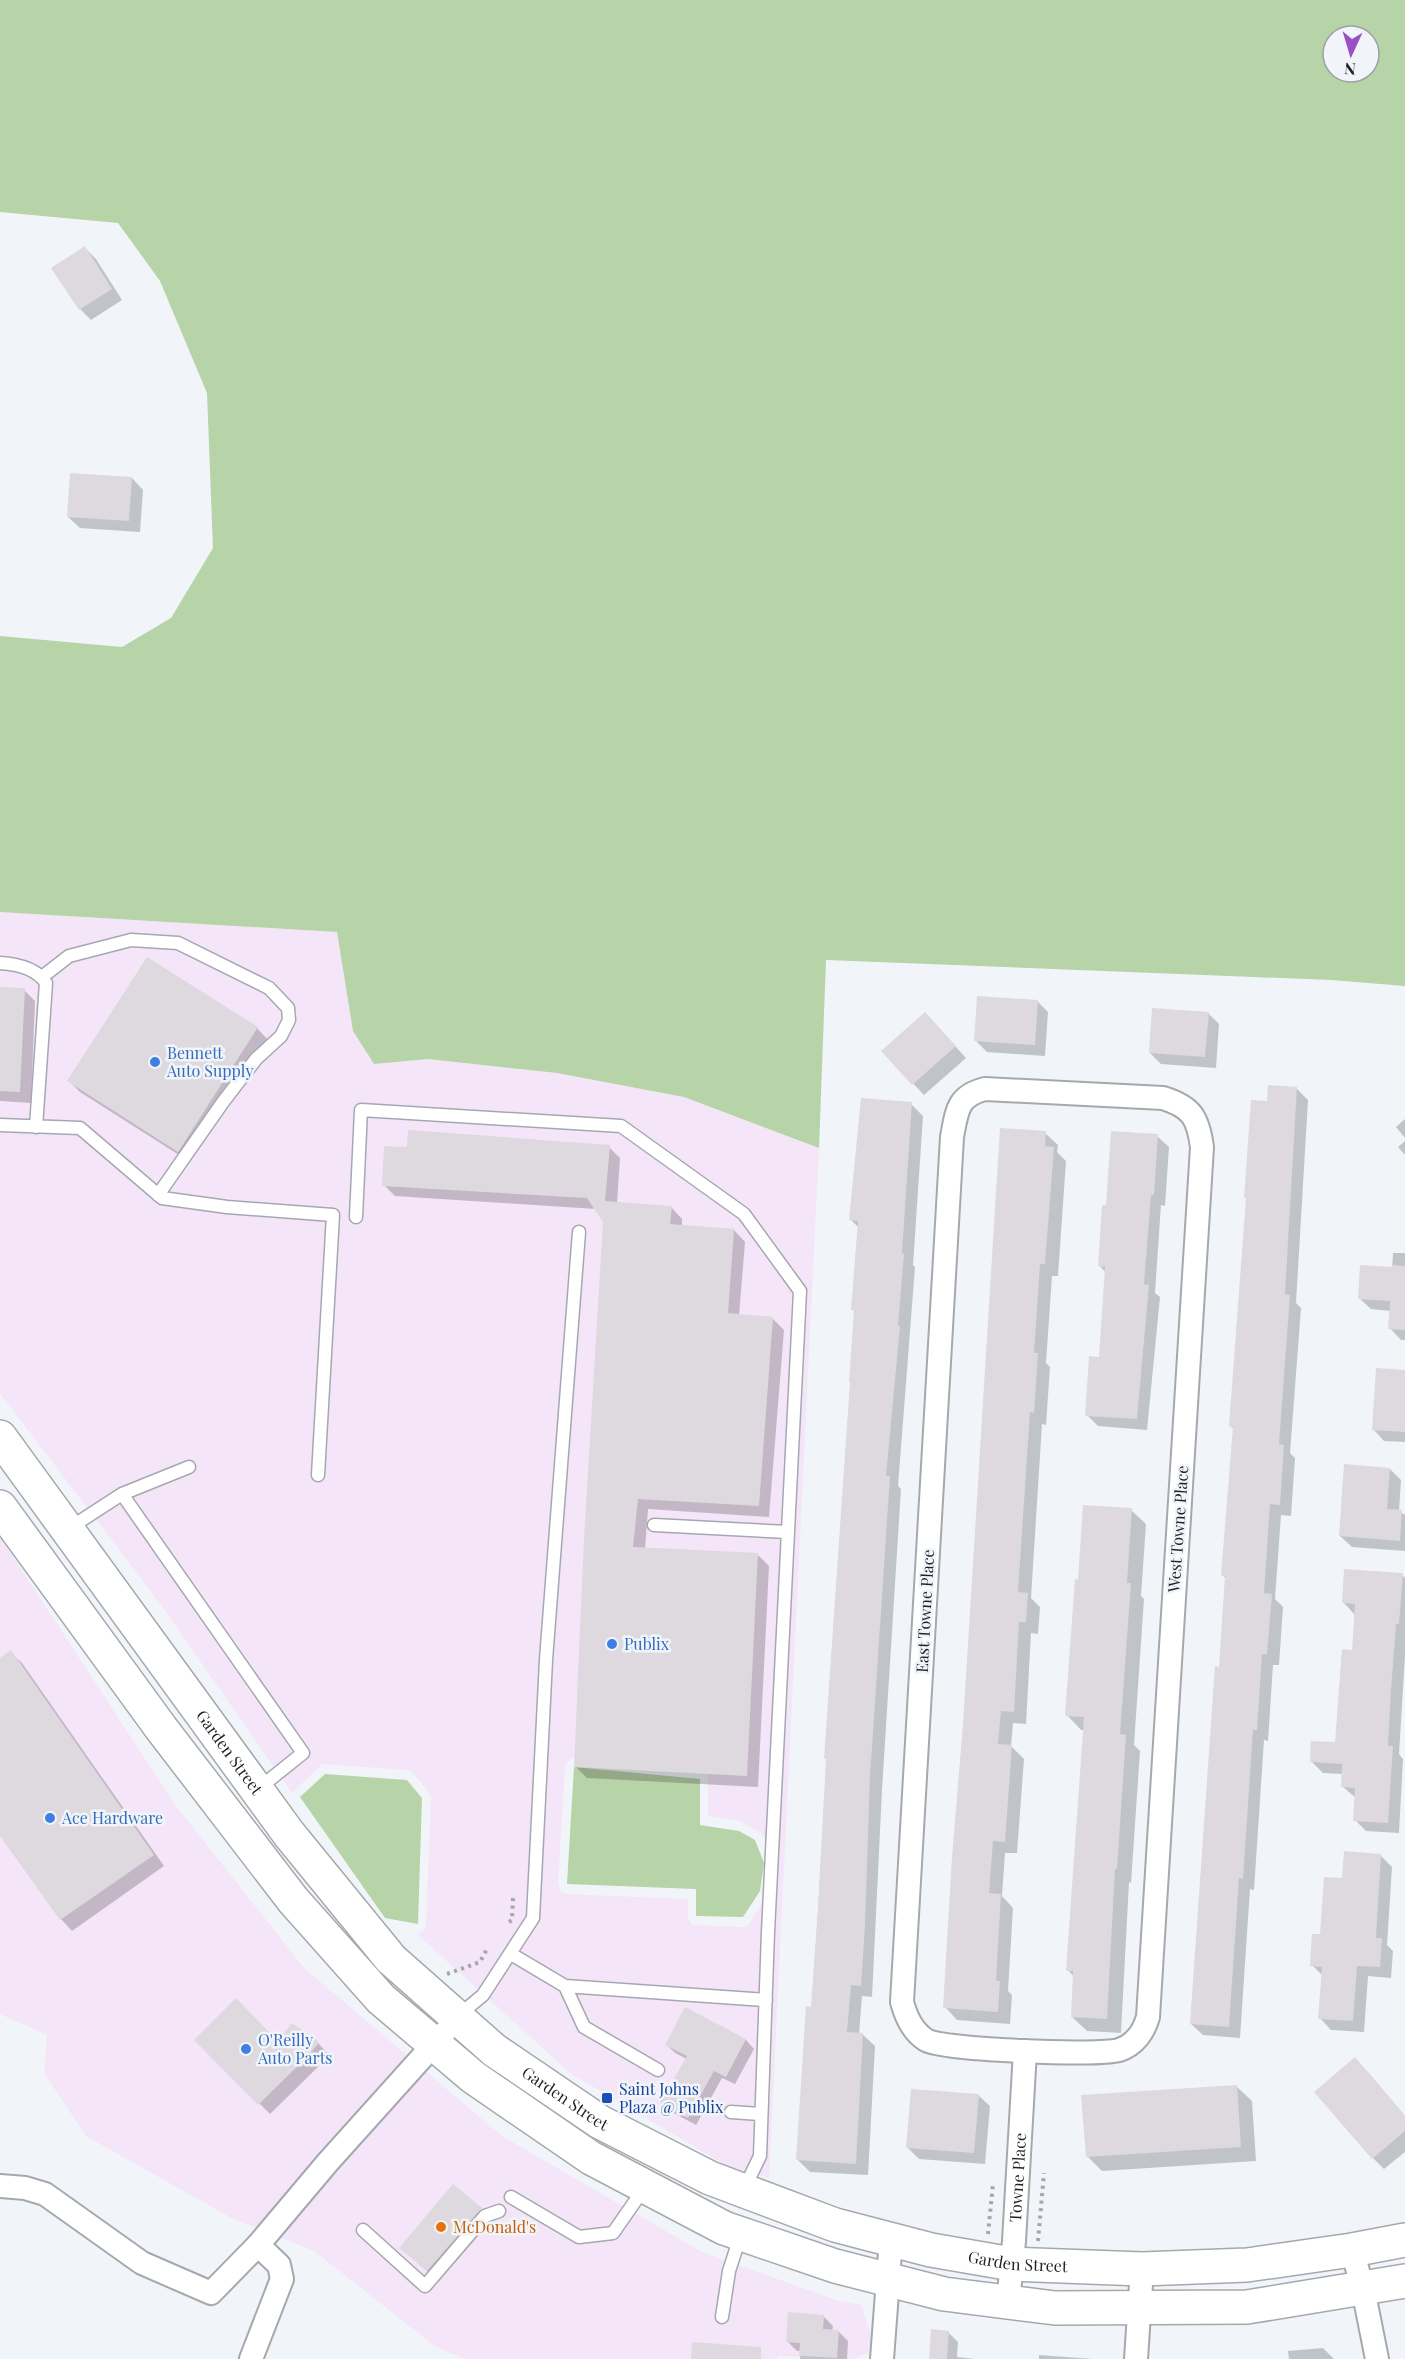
<svg xmlns="http://www.w3.org/2000/svg" width="1405" height="2359" font-family="'Playfair Display',serif">
	<rect width="100%" height="100%" fill="#f1f5fa"/>
	<path fill="#f4e5f8" fill-rule="evenodd" d="M0,912l337,20 16,99 21,33 54,-5 129,14 127,24 135,51 -50,1030 -44,-13 -155,-92 -153,-139 7,-3 2,-6 5,-127 -3,-7 -15,-18 -6,-3 -85,-6 -30,29 -131,-188 -161,-212zM575,1757l130,14 3,5v40l32,5 20,11 4,5 8,22 -4,36 -20,30 -5,2 -50,-2 -5,-6v-20l-122,-5 -5,-2 -3,-9 7,-116 5,-8z
		M0,1537l176,269 129,163 103,87 -150,172 -25,-9 -147,-83 -42,-63 3,-38 -47,-21z
		M424,2070l78,66 200,116 137,49 22,4 12,36 -1,10 -19,8 -75,-3 -1,3h-312l-29,-12 -122,-96 -35,-14z"/>
	<path fill="#b7d3a8" fill-rule="evenodd" d="M0,0h1405v986l-74,-6 -505,-20 -7,188 -135,-51 -127,-24 -129,-14 -54,5 -21,-33 -16,-99 -337,-20v-276l122,11 49,-29 42,-70 -6,-155 -47,-112 -42,-58 -118,-11zM1333,36h36v36h-36z
		M574,1767l126,12v46l39,6 16,9 9,23 -4,28 -17,26 -47,-1v-27l-129,-5z
		M325,1774l82,6 15,18 -4,126 -33,-6 -85,-121z"/>
	<path fill="#0003" d="M85,248l11,11 26,41 -31,20 -11,-11z
		M132,478l11,12 -3,42 -60,-4 -12,-11z
		M0,989l24,1 11,11 -4,102 -31,-2z
		M1037,1001l11,11 -3,44 -58,-4 -11,-11z
		M1208,1013l11,11 -3,44 -55,-4 -11,-11z
		M936,1025l30,33 -42,37 -41,-44z
		M257,1028l11,12 -78,122 -110,-70 -11,-11z
		M1297,1089l11,11 -12,203 5,5 -11,145 5,5 -4,58 -10,-1 -6,84 8,8 -4,58h-6l-5,76 -4,-1 -10,150 -4,-1 -10,149 -37,-3 -12,-11 36,-445 -5,-4 13,-145 -5,-4 39,-324z
		M911,1104l12,12 -10,149 2,2 -17,219 3,3 -19,301 -10,207 -10,-1 -3,38h3l13,12 -7,129 -58,-3 -12,-12 14,-152 43,-696 -3,-3 7,-81 -8,-8z
		M1405,1119v19l-9,-11z
		M1045,1133l13,12 -1,7 9,9 -8,115h-6l-6,87 4,4 -4,58 -4,-1 -11,174 9,9 -2,27 -7,-1 -5,91 -13,-1 -2,23 13,13 -7,94h-12l-3,43 11,12 -5,83 4,4 -2,29 -53,-4 -12,-13z
		M1157,1136l12,11 -4,59 -4,-1 -6,88 5,4 -13,133 -49,-4 -11,-11 13,-57 6,-85 -7,-8 8,-58z
		M1405,1141v14l-7,-8z
		M609,1147l11,11 -3,45 54,4 11,12v7l52,4 11,12 -6,74 33,2 12,12 -15,187 -121,-8 -3,40 113,6 11,11 -11,221 -171,-9 -11,-11 29,-545 -9,-13 -201,-13 -11,-11z
		M1393,1253h12v87h-4l-11,-12 1,-17 -20,-2 -12,-11 33,-29z
		M1405,1372v70l-21,-1 -11,-12z
		M1390,1469l11,11 -2,31 6,4v36l-53,-4 -12,-11z
		M1131,1510l15,14 -5,72 3,3 -10,146 6,6 -9,132 -2,-1 -8,151 -34,-2 -15,-14 2,-40 -6,-7 17,-240h-4l-14,-15 12,-134z
		M1402,1575l3,3v78l-6,98 4,5 -4,74 -33,-2 -11,-11 1,-22 -13,-11v-13l-20,-1 -11,-11 24,-18 17,-93 2,-36 -11,-12z
		M10,1652l12,11 142,203 -92,65 -11,-12 -61,-85v-174z
		M1381,1856l11,11 -5,78 6,6 -2,27 -23,-2 -4,56 -33,-2 -11,-12 3,-42 -11,-11 10,-29z
		M686,2009l60,31 8,9 -19,35 -13,-6 -26,47 -26,-14 -8,-8 25,-44 -12,-6 -8,-8z
		M196,2040l122,3 10,11 -8,11 -50,49z
		M1366,2070l39,46v36l-21,17 -11,-11z
		M1236,2086l16,15 4,60 -154,10 -15,-15z
		M978,2095l12,11 -5,58 -66,-5 -11,-11z
		M453,2186l39,34 -53,61 -26,-22z
		M823,2316l10,10 -1,5 7,1 9,9 -1,18h-47l1,-8h-4l-9,-9z
		M948,2332l10,10 -1,15 18,2h-45z
		M1323,2348l11,11h-45l-1,-8z
		M1039,2355l55,4h-55z"/>
	<path fill="#ddd9de" d="M85,246l27,43 -33,21 -28,-42z
		M70,473l62,4 -3,44 -62,-4z
		M147,957l111,70 -80,125 -111,-71z
		M0,987l25,1 -5,104 -20,-1z
		M977,996l61,4 -3,45 -61,-4z
		M1152,1008l57,4 -4,45 -56,-4z
		M925,1012l31,34 -44,39 -31,-34z
		M1268,1085l29,2 -12,207 5,1 -11,149 5,1 -4,60 -10,-1 -6,89 8,1 -5,60h-5l-5,76h-4l-10,149 -4,-1 -10,149 -39,-3 25,-358 4,1 6,-91 -4,-1 12,-148 -4,-1 17,-228h-2l7,-98 16,1z
		M861,1098l51,4 -10,151 2,1 -6,72h2l-14,150h4l-20,301 -5,149 -4,60 -10,-1 -4,47 16,1 -7,131 -60,-4 10,-154 5,1 7,-99 8,-149h-2l26,-377h-1l5,-72h-3l7,-89 -9,-1z
		M1000,1128l46,3 -1,15 9,1 -9,117h-5l-6,89h4l-4,60 -4,-1 -12,180 10,1 -2,29h-7l-5,90 -13,-1 -3,33 14,1 -7,97 -12,-1 -4,52 12,1 -5,87h4l-2,31 -55,-4 9,-151 11,-133z
		M408,1130l202,15 -5,56 67,5 -2,18 64,5 -6,84 45,4 -14,189 -121,-7 -5,48 125,6 -11,223 -173,-9 10,-228 19,-317 -16,-24 -205,-12 2,-40 23,1z
		M1111,1131l47,3 -4,61h-3l-7,89 5,1 -12,134 -52,-3 4,-60 10,1 6,-90 -7,-1 4,-61h4z
		M1360,1265l32,2v-2l13,1v64l-17,-1 2,-28 -32,-2z
		M1376,1368l29,2v62l-33,-2z
		M1344,1464l46,4 -3,41 15,1 -2,31 -61,-5z
		M1083,1505l49,3 -5,75h4l-11,151 6,1 -9,134h-2l-8,150 -36,-2 2,-46h-7l18,-254 -19,-1 10,-137 3,1z
		M1344,1569l59,4 -4,51h-3l-5,66 -3,56h5l-5,77 -35,-2 2,-33 -14,-1 1,-23 -32,-2 1,-21 24,1 7,-93 10,1 3,-46 -13,-1z
		M11,1650l143,205 -94,65 -60,-84v-178z
		M1344,1851l37,3 -5,84h6l-2,29 -23,-1 -4,55 -35,-2 4,-52 -12,-1 2,-32h8l4,-57 18,1z
		M236,1998l42,43 14,-18 27,19 -9,12 -52,51 -64,-65z
		M685,2007l61,32 -20,38 -12,-6 -26,47 -28,-15 27,-47 -22,-11z
		M1355,2057l50,59v15l-33,28 -58,-67z
		M1237,2085l4,62 -155,10 -5,-62z
		M911,2089l68,5 -5,59 -68,-5z
		M453,2184l29,24 -55,63 -28,-23z
		M788,2312l36,3 -1,14 16,1 -2,28 -38,-2 1,-13 -14,-1z
		M931,2329l18,2 -2,28h-18z
		M692,2342l69,5v12h-70z"/>
	<g fill="none" stroke-linecap="round" stroke-linejoin="round">
		<g stroke="#a5a9ad" stroke-width="15">
			<path id="lane" d="M0,963c18,1 36,5 46,20l-10,144
				M42,977l27,-21 62,-16 47,3 91,45 19,20 1,12 -8,16 -25,23 -33,43 -65,93
				M0,1125l80,3 82,70 65,9 106,8 -15,260
				M356,1217l5,-107 260,16 123,88 56,77 -32,641 -8,224 -16,33
				M122,1494l181,259 -45,36
				M654,1525l134,7
				M68,1529l54,-35 67,-27
				M511,1954l54,32 201,14
				M565,1986l19,41 74,43
				M458,2016l25,-21 50,-77 13,-258 33,-428
				M731,2112l29,2
				M511,2197l68,40 34,-4 32,-46
				M363,2230l62,56 60,-70 14,-5
				M722,2317l7,-46 12,-37"/>
		</g>
		<g stroke="#a5a9ad" stroke-width="26">
			<g id="street">
				<path d="M985,1089l178,9c29,9 35,20 39,49l-54,870c-4,14 -13,28 -29,33 -21,6 -177,0 -193,-10 -14,-9 -20,-23 -24,-38l50,-865c5,-26 5,-41 33,-48z"/>
				<path d="M0,2186l25,2 20,6 97,69 69,30 47,-48 70,-83 116,-129"/>
				<path d="M1352,2250l11,39 14,70"/>
				<path id="s1" d="M1008,2303l6,-62 11,-190"/>
				<path d="M251,2359l31,-80 -3,-14 -21,-20"/>
				<path d="M882,2359l9,-119"/>
				<path d="M1136,2359l6,-90"/>
			</g>
		</g>
		<g stroke="#a5a9ad" stroke-width="36">
			<g id="primary">
				<path id="s2" d="M0,1437l289,397 102,125 103,91 106,72 110,56 125,47 96,25 81,14 130,5 105,-4 105,-15 53,-10"/>
				<path d="M0,1507l161,221 132,172 88,99 92,78 118,81 133,70 111,38 109,28 111,14 192,-1 158,-26"/>
			</g>
		</g>
		<path stroke="#a3a6aa" stroke-width="4" stroke-dasharray="3 4.5" stroke-linecap="butt" d="M509,1922l3,-2 1,-22
			M447,1974l33,-12 7,-13
			M988,2234l5,-50
			M1038,2241l6,-68"/>
		<use href="#lane" stroke="#fff" stroke-width="12"/>
		<use href="#street" stroke="#fff" stroke-width="22"/>
		<use href="#primary" stroke="#fff" stroke-width="33"/>
	</g>
	<g fill="#3f7fe0" stroke="#f1f5fa" stroke-width="2">
		<circle cx="155" cy="1062" r="6"/>
		<circle cx="612" cy="1644" r="6"/>
		<circle cx="50" cy="1818" r="6"/>
		<circle cx="246" cy="2049" r="6"/>
	</g>
	<rect fill="#1a4fb4" stroke="#f1f5fa" stroke-width="2" x="601" y="2092" width="12" height="12" rx="3"/>
	<circle fill="#e8710a" stroke="#f1f5fa" stroke-width="2" cx="441" cy="2227" r="6"/>
	<g text-anchor="middle" stroke-width="5" stroke-linejoin="round" paint-order="stroke">
		<g font-size="16" fill="#366cbe" stroke="#f1f5fa" text-anchor="start">
			<text x="167" y="1059">Bennett<tspan x="167" dy="18">Auto Supply</tspan></text>
			<text x="624" y="1650">Publix</text>
			<text x="62" y="1824">Ace Hardware</text>
			<text x="258" y="2046">O'Reilly<tspan x="258" dy="18">Auto Parts</tspan></text>
		</g>
		<g font-size="16" fill="#1f2022" stroke="#f1f5fa">
			<text transform="translate(1178 1529) rotate(-86)" y="6">West Towne Place</text>
			<text transform="translate(925 1611) rotate(-87)" y="6">East Towne Place</text>
			<text dy="6" stroke="none"><textPath href="#s2" startOffset="390">Garden Street</textPath></text>
			<text dy="6" stroke="none"><textPath href="#s2" startOffset="876">Garden Street</textPath></text>
			<text dy="6" stroke="none"><textPath href="#s1" startOffset="126">Towne Place</textPath></text>
			<text dy="6" stroke="none"><textPath href="#s2" startOffset="1362">Garden Street</textPath></text>
		</g>
		<g font-size="16" fill="#164399" stroke="#f1f5fa" text-anchor="start">
			<text x="619" y="2095">Saint Johns<tspan x="619" dy="18">Plaza @ Publix</tspan></text>
		</g>
		<g font-size="16" fill="#c56008" stroke="#f1f5fa" text-anchor="start">
			<text x="453" y="2233">McDonald's</text>
		</g>
	</g>
	<g transform="translate(1351 54) rotate(184)"><circle r="28" fill="#f1f5fa" stroke="#9da0a4" stroke-width="1.5"/>
	<path d="M0-4.5L10 22L0 15L-10 22Z" fill="#9a50c3"/>
	<text y="-9" font-size="16" font-weight="bold" text-anchor="middle" fill="#1f2022">N</text>
	</g>
</svg>
